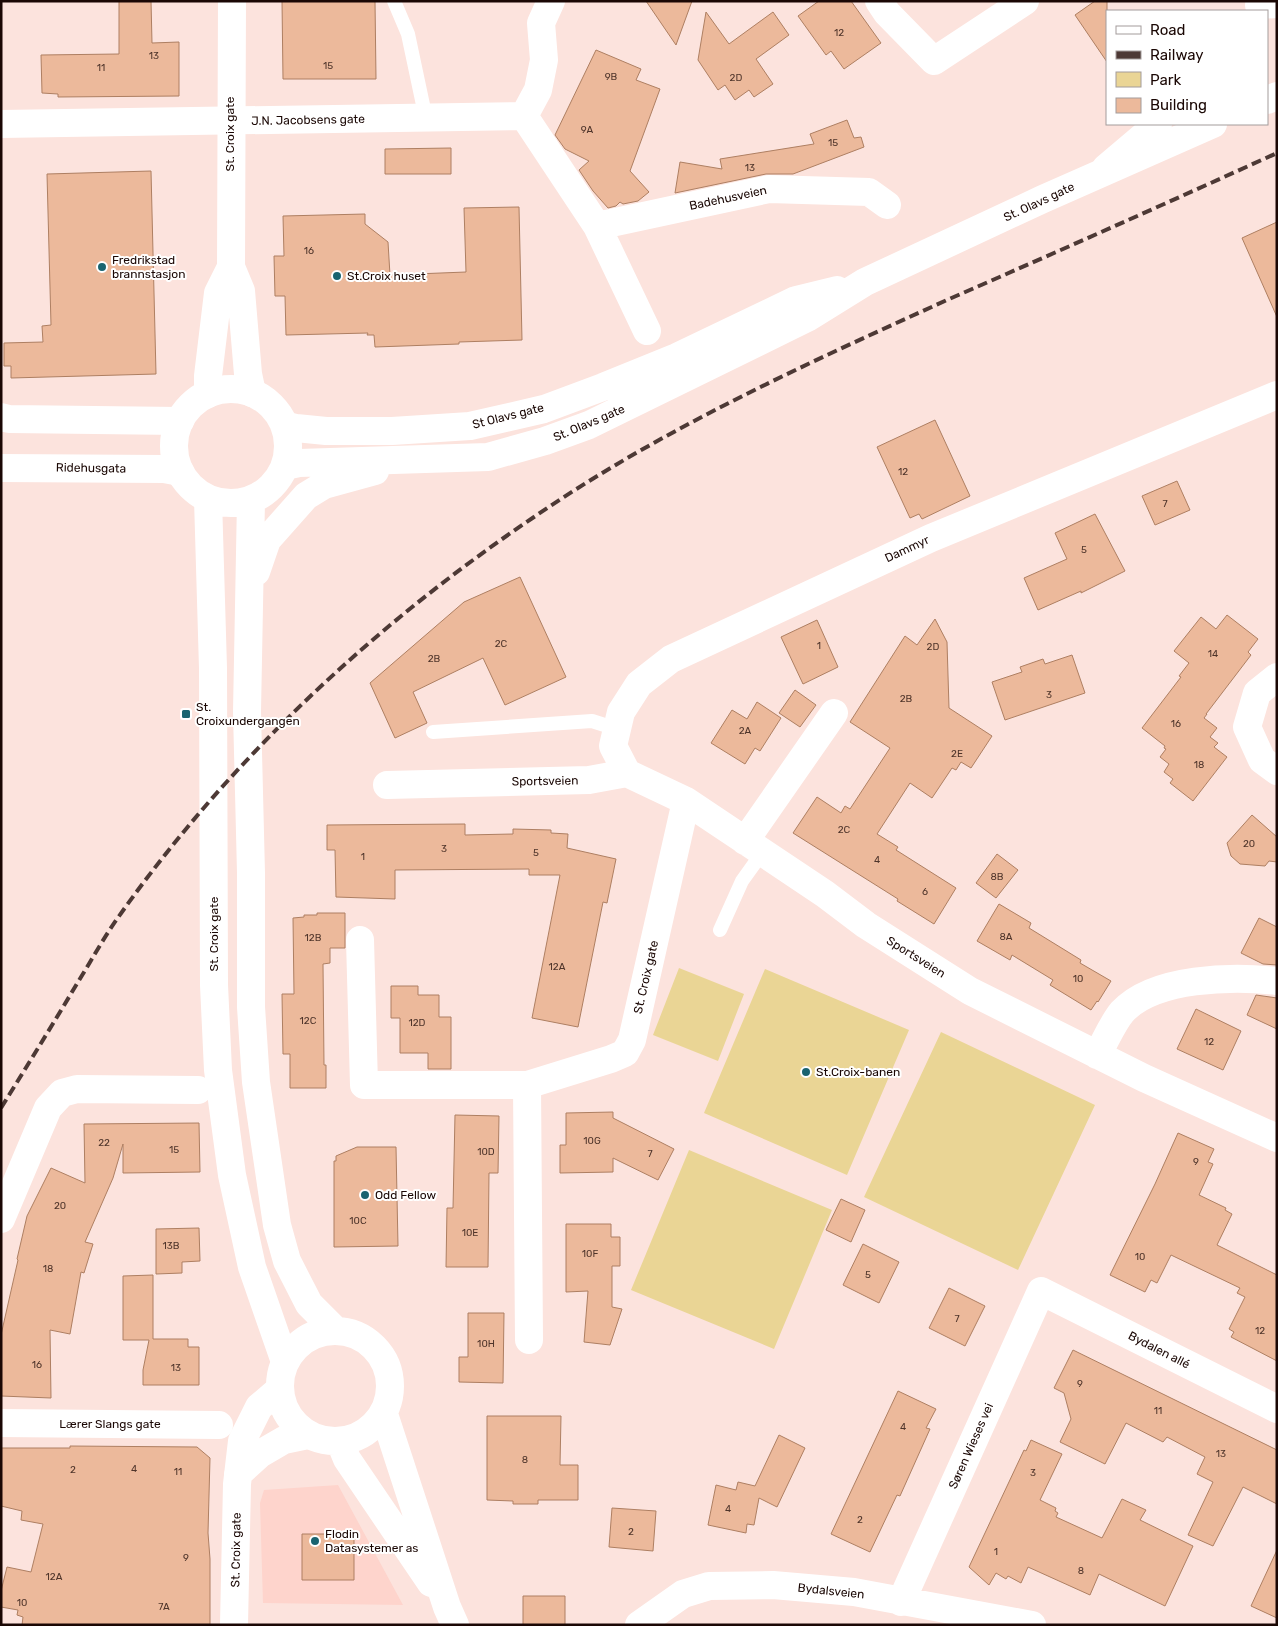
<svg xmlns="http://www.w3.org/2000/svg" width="1278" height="1626" font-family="Rubik,sans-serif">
	<rect width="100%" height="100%" fill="#fce3dd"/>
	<path fill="#fed4cc" d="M338,1485l65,120 -140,-2 -3,-100 4,-13z"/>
	<path fill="#ead595" d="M679,968l65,26 -26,67 -65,-26z
		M765,969l144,61 -62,145 -143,-62z
		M941,1032l154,73 -77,165 -154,-73z
		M689,1150l143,60 -58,139 -143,-59z"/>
	<path fill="#ecb99b" stroke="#ae7f62" d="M119,1h32l1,42 27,-1v54l-121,1v-3l-16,-1 -1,-38 78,-1z
		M282,1h93l1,78h-93z
		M646,1h46l-16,44z
		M819,1h32l30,42 -37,26 -13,-18 -5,4 -28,-39z
		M1095,1h12v61l-32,-47z
		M706,12l23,32 44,-32 16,23 -33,24 17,25 -19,13 -5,-7 -14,10 -10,-15 -7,5 -20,-30z
		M596,50l45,19 -5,11 24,9 -30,82 19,21 -11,9 -15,3 -3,-2 -4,4 -8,2 -15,-17 -14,-21 10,-9 -24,-12 -10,-14z
		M847,120l7,18 7,-1 3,10 -71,27h-27l-91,19 5,-31 42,7 -2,-10 94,-15 -4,-10z
		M451,148v26h-66v-25z
		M151,171l5,203 -145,4v-12h-7v-23l39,-1 -1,-16 9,-1 -4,-151z
		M519,207l3,133 -63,2v2l-84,3 -1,-12h-7l1,-2 -82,2 -1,-39h-10l-1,-40h10l-1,-40 82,-2v10l23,18 2,33 76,-3 -2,-64z
		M1277,222v95l-35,-79z
		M935,420l35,76 -48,23 -3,-5 -9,4 -33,-71z
		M1177,481l13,29 -35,15 -13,-29z
		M1095,514l30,57 -44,22v-2l-43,19 -14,-32 43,-19 -12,-26z
		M520,577l46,100 -61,28 -22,-47 -70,34 14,31 -32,15 -25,-55 94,-81z
		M1227,615l31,24 -10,13 3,3 -45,59h1l-3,4 13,10 -7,9 8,6 -4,4 13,10 -34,44 -23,-18 3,-4 -9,-7 5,-8 -9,-7 6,-8 -2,-1 1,-2 -23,-18 39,-51 -2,-1 10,-13 -15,-12 27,-34 15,12z
		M935,619l12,23 2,66 43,28 -21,32 -10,-6 -5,8 -4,-2 -20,30 -22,-15 -33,51 21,13 -2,3 60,38 -22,36 -37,-23 1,-2 -105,-66 24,-36 24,16 4,-7 5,3 40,-61 -40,-26 55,-86 12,9z
		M817,620l21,47 -35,17 -22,-47z
		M1072,655l13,38 -80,27 -13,-38 30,-10 -2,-5 23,-8 2,5z
		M795,690l21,15 -16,22 -21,-14z
		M757,702l24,16 -21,33 -5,-3 -10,16 -34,-21 21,-33 15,9z
		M1252,815l25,22v25l-8,-1 -4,5 -25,-2 -9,-8 -4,-13z
		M465,824v11l48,-1v-5l38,1v3l17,1 -1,14 49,11 -9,44 -4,-1 -25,125 -46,-9 28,-143h-31v-6l-134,1v29l-59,-2 -1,-47h-8v-25z
		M997,854l21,16 -22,28 -20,-15z
		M999,904l32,19 -2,5 52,32 -1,3 31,18 -13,21 -1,-1 -6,9 -41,-25 3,-5 -41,-25 -2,5 -33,-19z
		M317,913h28v35h-15v15l-7,1 1,101h2v23h-36v-34h-7l-1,-60h12l-1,-76 11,-1v-2h13z
		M1259,918l18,9v38l-14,-1 -22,-11z
		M391,986h27v9h21v22h12v52h-23v-16h-28v-35h-9z
		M1256,995l21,3v31l-30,-14z
		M1196,1009l45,22 -18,39 -46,-21z
		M613,1112v6l61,31 -16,31 -45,-22v14l-53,1v-28h6v-32z
		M455,1115l44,1 -1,57h-9l-1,94h-42l1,-59h6z
		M199,1123l1,49 -77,1v-29l-10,34 -28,64 8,2 -9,29 -3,-1 -11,62 -20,-4 1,68 -50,-2v-61l17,-75 -1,-1 10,-43 24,-48 34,15 -1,-59z
		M1178,1133l36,16 -6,13 5,2 -14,31 27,13 -1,2 7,4 -15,31 60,30v86l-46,-24 3,-5 -5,-3 16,-32 -8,-4 3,-5 -69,-33 -14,28 -6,-3 -6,12 -35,-17 45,-91z
		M357,1147h39l2,99 -64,1v-86h2v-5z
		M841,1199l24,11 -14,32 -25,-12z
		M566,1224h45v13h9v29h-8v41l10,2 -12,36 -26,-3 4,-51 -22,1z
		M199,1228l1,33 -18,1v11l-26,1v-45z
		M863,1244l36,18 -20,41 -36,-18z
		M153,1275v64h35v8h11v38h-56v-15l6,-30h-26v-64z
		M949,1288l36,18 -20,40 -36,-18z
		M468,1313h36l-1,70 -44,-1v-25h9z
		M1073,1350l204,100v54l-34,-17 -30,59 -25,-11 25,-53 -16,-8 8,-17 -38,-20 -4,5 -37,-19 -21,41 -45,-22 11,-23 -7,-26 -10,-5z
		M898,1391l38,18 -10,19 4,1 -30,67 -3,-1 -27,57 -39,-18z
		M487,1416h74l-1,49h18v35h-40v4h-25v-3l-26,-1z
		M779,1435l26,13 -28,59 -18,-9 -5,27 -7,-1 -1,9 -38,-8 8,-40 20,5 2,-8 17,4z
		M1031,1440l31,14 -22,46 16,8 -1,3 3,2 -2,4 46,21 20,-39 24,11 -6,10 53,26 -28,60 -66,-32 -9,21 -62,-28 -7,16 -13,-7 -2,3 -10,-6 -7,12 -20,-18 55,-117 2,1z
		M70,1446l127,1 13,11 -2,75 2,26v66h-188l1,-8 -6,-2 1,-5 -17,-3v-16l6,-24 24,5 12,-48 -22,-4 1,-9 -21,-5v-58h69z
		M612,1508l44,3 -3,40 -44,-4z
		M302,1534h52v46h-52z
		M1277,1550v68l-26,-12z
		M523,1596h42v29h-42z"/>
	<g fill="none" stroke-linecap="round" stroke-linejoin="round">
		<path stroke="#fff" stroke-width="14" d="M394,1l14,33 18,85
			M433,732l159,-11 25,8
			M720,930l22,-49 20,-28"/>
		<path stroke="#fff" stroke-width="28" d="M879,1l8,12 47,48 91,-60
			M1259,5l18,-1
			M524,116l73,110 50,105
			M524,116l14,-26 6,-30 -3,-37 10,-22
			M1,124l523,-8
			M1106,168l52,-44
			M597,226l172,-37 100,3 18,13
			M1277,677l-20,16 -10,34 15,33 15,11
			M627,773l-14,-27 8,-34 18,-28 32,-25 260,-121 346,-143
			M387,785l202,-5 38,-7 59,28 139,93 41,31 104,66 174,87 133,60
			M745,841l89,-128
			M360,940l4,145h163l84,-26 14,-6 7,-13 54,-239
			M1097,1055c8,-13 15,-31 25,-43 32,-35 111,-36 155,-31
			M527,1085l2,255
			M1,1219l47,-111 14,-15 15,-4 121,1
			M1,1423l218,2
			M901,1602l140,-311 236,118
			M639,1625l44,-31 26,-8 64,-1 81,7 178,33"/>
		<path stroke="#fff" stroke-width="28" d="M232,1l-1,266 10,24 7,83 4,19
			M208,394v-18l10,-83 13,-26
			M238,1474l22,-20 24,-14 24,-5
			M234,1625l3,-141 5,-43 17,-34 20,-17"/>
		<path stroke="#fff" stroke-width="28" d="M1,417l8,2 171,2
			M1,468l163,1 16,3"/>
		<path stroke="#fff" stroke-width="28" d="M1267,100l10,-4
			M174 446a57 57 0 1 1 114 0a57 57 0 1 1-114 0Z
			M284,425l12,3 30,3h66l78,-5 74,-17 59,-22 74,-30 119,-57 41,-10
			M285,466l14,-3 189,-6 57,-16 44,-16 218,-107 58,-36 178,-83 170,-75
			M208,499l5,169 1,317 4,85 14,105 20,92 33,95
			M251,500l-4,212 4,161v134l5,75 21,143 10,36 22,43 26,26
			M256,572l11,-32 39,-44 18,-11 51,-14
			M280 1386a55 55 0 1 1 110 0a55 55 0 1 1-110 0Z
			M384,1414l63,193 8,18
			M340,1442l7,17 84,124"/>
		<path stroke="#4d3935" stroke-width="4" stroke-dasharray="10 5" stroke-linecap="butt" d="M1,1108c26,-42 52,-84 77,-126 13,-21 25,-43 39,-63 28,-40 59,-79 91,-116 95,-109 206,-205 326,-286 128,-88 272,-153 413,-217 110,-48 220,-97 330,-147"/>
	</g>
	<g fill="#196370" stroke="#fff" stroke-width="2">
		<circle cx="102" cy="267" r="5"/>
		<circle cx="337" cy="276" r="5"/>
		<rect x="181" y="709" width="10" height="10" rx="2.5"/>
		<circle cx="806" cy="1072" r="5"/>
		<circle cx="365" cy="1195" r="5"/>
		<circle cx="315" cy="1541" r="5"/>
	</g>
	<g text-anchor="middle" stroke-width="4" stroke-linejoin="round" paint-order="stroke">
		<g font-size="10" fill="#4e342a">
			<text x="839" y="36">12</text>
			<text x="154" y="59">13</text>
			<text x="328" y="69">15</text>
			<text x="101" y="71">11</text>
			<text x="611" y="80">9B</text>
			<text x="736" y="81">2D</text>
			<text x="587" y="133">9A</text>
			<text x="833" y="146">15</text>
			<text x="750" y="171">13</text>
			<text x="309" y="254">16</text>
			<text x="903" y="475">12</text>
			<text x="1165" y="507">7</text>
			<text x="1084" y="553">5</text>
			<text x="501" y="647">2C</text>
			<text x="819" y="649">1</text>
			<text x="933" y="650">2D</text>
			<text x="1213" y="657">14</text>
			<text x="434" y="662">2B</text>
			<text x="1049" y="698">3</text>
			<text x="906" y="702">2B</text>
			<text x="1176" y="727">16</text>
			<text x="745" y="734">2A</text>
			<text x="957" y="757">2E</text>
			<text x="1199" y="768">18</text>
			<text x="844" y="833">2C</text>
			<text x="1249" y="847">20</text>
			<text x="444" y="852">3</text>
			<text x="536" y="856">5</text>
			<text x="363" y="860">1</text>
			<text x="877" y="863">4</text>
			<text x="997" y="880">8B</text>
			<text x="925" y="895">6</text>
			<text x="1006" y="940">8A</text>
			<text x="313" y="941">12B</text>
			<text x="557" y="970">12A</text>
			<text x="1078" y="982">10</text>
			<text x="308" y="1024">12C</text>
			<text x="417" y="1026">12D</text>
			<text x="1209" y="1045">12</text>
			<text x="592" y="1144">10G</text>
			<text x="104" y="1146">22</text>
			<text x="174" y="1153">15</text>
			<text x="486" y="1155">10D</text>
			<text x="650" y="1157">7</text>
			<text x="1196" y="1165">9</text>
			<text x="60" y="1209">20</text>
			<text x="358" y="1224">10C</text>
			<text x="470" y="1236">10E</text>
			<text x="171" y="1249">13B</text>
			<text x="590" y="1257">10F</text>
			<text x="1140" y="1260">10</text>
			<text x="48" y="1272">18</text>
			<text x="868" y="1278">5</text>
			<text x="957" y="1322">7</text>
			<text x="1260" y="1334">12</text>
			<text x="486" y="1347">10H</text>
			<text x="37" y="1368">16</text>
			<text x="176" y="1371">13</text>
			<text x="1080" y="1387">9</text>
			<text x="1158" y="1414">11</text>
			<text x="903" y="1430">4</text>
			<text x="1221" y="1457">13</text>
			<text x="525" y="1463">8</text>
			<text x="134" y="1472">4</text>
			<text x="73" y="1473">2</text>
			<text x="178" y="1475">11</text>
			<text x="1033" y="1476">3</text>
			<text x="728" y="1512">4</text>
			<text x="860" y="1523">2</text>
			<text x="631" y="1535">2</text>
			<text x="996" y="1555">1</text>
			<text x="186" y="1561">9</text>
			<text x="1081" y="1574">8</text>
			<text x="54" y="1580">12A</text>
			<text x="22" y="1606">10</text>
			<text x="164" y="1610">7A</text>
		</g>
		<g font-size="12" fill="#1a0704" stroke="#fff">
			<text transform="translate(308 120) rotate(-1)" y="4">J.N. Jacobsens gate</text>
			<text transform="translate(230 134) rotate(-90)" y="4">St. Croix gate</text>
			<text transform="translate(728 198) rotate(-12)" y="4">Badehusveien</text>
			<text transform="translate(1039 202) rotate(-25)" y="4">St. Olavs gate</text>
			<text transform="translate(508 416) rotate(-14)" y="4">St Olavs gate</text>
			<text transform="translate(589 423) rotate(-23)" y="4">St. Olavs gate</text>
			<text transform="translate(91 468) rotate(1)" y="4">Ridehusgata</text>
			<text transform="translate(907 549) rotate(-25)" y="4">Dammyr</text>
			<text transform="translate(545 781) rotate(-1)" y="4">Sportsveien</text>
			<text transform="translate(214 934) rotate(-90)" y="4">St. Croix gate</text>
			<text transform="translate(916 957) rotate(32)" y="4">Sportsveien</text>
			<text transform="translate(646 977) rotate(-77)" y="4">St. Croix gate</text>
			<text transform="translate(1159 1350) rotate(27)" y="4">Bydalen allé</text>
			<text x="110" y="1428">Lærer Slangs gate</text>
			<text transform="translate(971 1446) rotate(-66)" y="4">Søren Wieses vei</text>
			<text transform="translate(236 1550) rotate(-89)" y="4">St. Croix gate</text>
			<text transform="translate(831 1591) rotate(6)" y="4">Bydalsveien</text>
		</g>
		<g font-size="12" fill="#1a0704" stroke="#fff" text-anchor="start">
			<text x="112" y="264">Fredrikstad<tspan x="112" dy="14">brannstasjon</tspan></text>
			<text x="347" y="280">St.Croix huset</text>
			<text x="196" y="711">St.<tspan x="196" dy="14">Croixundergangen</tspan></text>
			<text x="816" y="1076">St.Croix-banen</text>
			<text x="375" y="1199">Odd Fellow</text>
			<text x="325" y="1538">Flodin<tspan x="325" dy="14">Datasystemer as</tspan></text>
		</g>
	</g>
	<rect width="1278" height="1626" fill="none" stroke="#1a0704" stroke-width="5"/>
	<rect x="1106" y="10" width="162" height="115" fill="#ffffff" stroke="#a39c9b"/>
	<rect x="1116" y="26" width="25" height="8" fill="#ffffff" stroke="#a39c9b"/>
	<text x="1150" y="35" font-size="15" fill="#1a0704">Road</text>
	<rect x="1116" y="51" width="25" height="8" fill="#4d3935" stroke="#a39c9b"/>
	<text x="1150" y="60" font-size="15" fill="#1a0704">Railway</text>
	<rect x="1116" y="72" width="25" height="15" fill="#ead595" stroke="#a39c9b"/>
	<text x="1150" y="85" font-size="15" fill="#1a0704">Park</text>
	<rect x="1116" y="98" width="25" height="15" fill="#ecb99b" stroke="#a39c9b"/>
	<text x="1150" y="110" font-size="15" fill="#1a0704">Building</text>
</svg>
